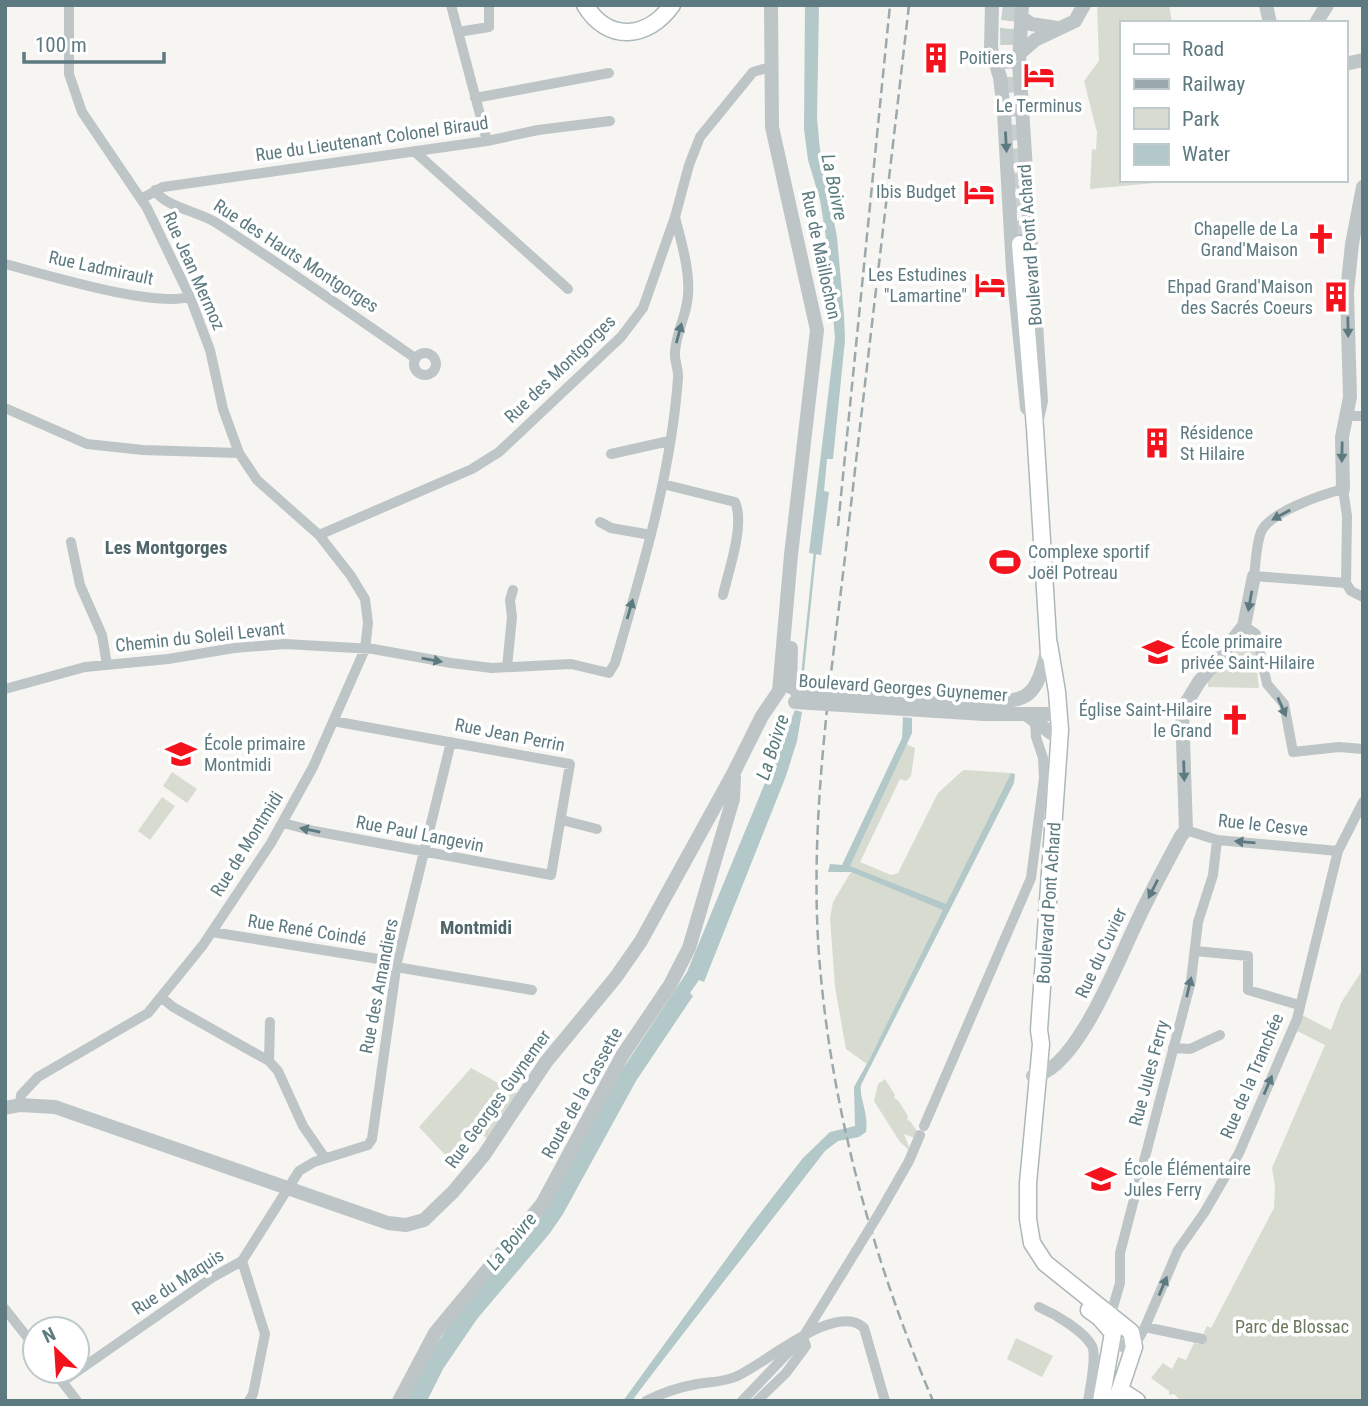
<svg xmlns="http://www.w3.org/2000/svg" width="1368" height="1406" font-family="'Roboto Condensed',sans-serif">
	<rect width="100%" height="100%" fill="#f6f5f1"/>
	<path fill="#d7dbd0" d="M1097,5h72l3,18h-51v157h66l-97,9 2,-40 4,1 1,-18 -13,-51 15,-20z
		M1239,639l13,2 2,2 5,45 -51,-1v-7z
		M906,744l9,4 -4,28 -5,5 -6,-2 -40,83 31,13 7,-2 40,-80 23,-21 3,-2 47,3 -65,132 -96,-39z
		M172,772l25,17 -10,14 -24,-17z
		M162,797l13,9 -25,34 -12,-9z
		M851,872l93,38 -77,154 -21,-15 -11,-62 -5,-69 3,-16z
		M1363,969v432h-182l-7,-7 -5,1v-4l-18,-13 12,-15 9,6 6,-12 8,3 8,-17 5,1 8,-18 4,2 63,-120 1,-22 -3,-18 53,-123 -28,-14 5,-16 29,15 10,-27z
		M471,1068l47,26 -30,45 -10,-7 -27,29 -32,-34z
		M885,1079l10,16 -1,3 4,2 10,16 -1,4 3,1 10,14 -5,3 -11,-4 7,18 -11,-10 -26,-41 4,-17z
		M1016,1338l37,18 -11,21 -35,-18z"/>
	<path fill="#b3c8c8" d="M805,5h14l-2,113 3,32 17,87 7,78 1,25 -12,119h-6l-3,32 5,1 -8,63 -12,-2 26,-215 -9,-101 -6,-37 -12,-40 -4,-31z
		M795,710l7,2 -5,29 -11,35 -82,206 -5,-2 -9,13 3,3 -57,85 -73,133 -13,19 -73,86 -34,50 -16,32h-22l20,-40 32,-47 82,-95 83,-149 65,-98z
		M903,717l9,1v15l-62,133 96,38 65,-131 4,1 -1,9 -153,302c-2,13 8,28 5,47l-7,5 -21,4 -13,10c-64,83 -128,164 -191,247l1,3h-12l128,-176 52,-67 27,-26 25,-6 -1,-39 15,-27 74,-150 -92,-38h-23l2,-8 12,1 60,-127z"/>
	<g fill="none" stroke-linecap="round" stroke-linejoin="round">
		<path stroke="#b3c8c8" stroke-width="2.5" d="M801,688l14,-136"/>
		<path stroke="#c8d0cf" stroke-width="16" stroke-dasharray="16 8" stroke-linecap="butt" d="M1011,5l-3,24 1,48 11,167"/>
		<g stroke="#adb8ba" stroke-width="19">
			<path id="secondary" d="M585,5c23,38 63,34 87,0
				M1020,244l15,184 14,226
				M1049,644l8,48 3,38 -21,300 2,14 -13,139v36l4,24 13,20 86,69 3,15 -18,54
				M1089,1310l10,7 14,16 -12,68
				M1120,1390l17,11"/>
		</g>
		<path stroke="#bec5c7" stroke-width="10" d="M451,5l36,136
			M458,32l31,-5v-22
			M475,98l134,-25
			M414,151l154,138
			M155,190c8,16 44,22 60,32 68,44 134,90 200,136
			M141,199l22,-12 324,-46 51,-11 72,-9
			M5,264c43,11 145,43 185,33
			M414 364a11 11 0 1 1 22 0a11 11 0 1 1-22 0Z
			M5,408l82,36 56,6 96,3
			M1346,416h17
			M611,454l58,-13
			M663,484l72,18c10,23 -6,67 -12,93
			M600,522l11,6 40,7
			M319,535l153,-66 27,-17 122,-115 22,-29 32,-91 14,-52 11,-28 53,-65 17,-5
			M71,542l9,43 22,50 5,30
			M1346,583l1,-67 -4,-27c-19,5 -74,23 -82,43 -5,13 -5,29 -7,44l92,7 5,8 12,6
			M1244,626l12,8 11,50 17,20 9,48 46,-5 24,2
			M507,667l5,-50 -2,-17 3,-10
			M5,689l80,-22 83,-8 66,-11 51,-4 88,5 78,14 41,5 79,-4 38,9 6,-10c27,-93 56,-188 63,-285 1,-9 -4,-17 -3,-26 1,-20 12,-37 13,-57 2,-25 -7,-54 -13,-78
			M562,820l35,9
			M283,823l31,8 237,44 19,-111 -237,-43
			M1186,830l31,10 121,11
			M212,932l185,30
			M1195,951l53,5v34l51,15
			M396,967l136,23
			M161,997l12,10 96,54 9,10 25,55 22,32
			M1173,1048l17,1 30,-14
			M269,1061l1,-39
			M20,1105l1,-10 17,-18 110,-64 55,-68 68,-102 42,-76 52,-118 3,-26 -3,-24 -14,-23 -32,-41 -62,-55 -18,-27 -16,-44 -13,-59 -20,-53 -43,-89 -65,-96 -13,-38v-69
			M924,1126l107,-248 13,-100 -1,-20 -7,-21 -1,-15
			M881,1210l28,-49 11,-26
			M242,1261l23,73 -12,60 -4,7
			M1039,1307c16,7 45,24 53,39 5,11 -2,42 -4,55
			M5,1309l30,38
			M1111,1314l9,-31v-30l71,-272 7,-59 15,-47 4,-35
			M1145,1327l57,12
			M1113,1337l11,11 10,-1 11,-20 33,-77 26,-37 35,-60 58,-134 41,-168 25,-49
			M54,1371l23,30
			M62,1382l151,-105 29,-16 57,-90 15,-9 54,-17 4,-6 25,-177 54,-220
			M646,1401c16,-8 34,-14 51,-17 12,-2 26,-2 38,-7 28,-11 101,-77 129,-49l21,73
			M742,1401l61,-64 53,-86
			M757,1401l29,-28 20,-27 -3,-9"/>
		<path stroke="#bec5c7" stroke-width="14" d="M771,5l1,122 45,203 -26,225 -12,136
			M992,5l-1,44 9,28 4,35 9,158 14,138
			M1022,5l-3,57 22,339 -4,18
			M1266,5l4,18
			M1021,17l10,7 26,4
			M1316,23l11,-18
			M1020,53l15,-13 40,-19 9,-16
			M1345,64l18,-4
			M1343,489l-1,-52 8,-40 -3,-105 5,-48 11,-57
			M790,687l1,-39
			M858,695c34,2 147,18 170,-1 13,-11 16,-33 21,-49
			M858,706l126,8h75
			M1027,715l24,18
			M1033,1076c42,-4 84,-113 101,-148 14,-31 31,-62 47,-92l5,-6 -4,-120 17,-28 45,-56 10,-50
			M5,1108l15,-3 35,2 333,116 18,2 18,-5 29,-28 31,-37 62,-93 70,-85 25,-36 93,-169 28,-56 17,-25
			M399,1401l36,-68 107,-129 80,-148 48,-71 19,-37 44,-149 1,-22"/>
		<use href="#secondary" stroke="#fff" stroke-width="16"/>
		<path stroke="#9ca9ac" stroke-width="2.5" stroke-dasharray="10 5" stroke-linecap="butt" d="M909,5c-21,184 -43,368 -64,552 -15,127 -34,254 -27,383 10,159 53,315 115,461
			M838,526l52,-521"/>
		<path stroke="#bec5c7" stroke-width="10" d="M856,1251l25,-41"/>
		<path stroke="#bec5c7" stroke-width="14" d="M796,691l62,4
			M795,702l63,4"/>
	</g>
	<defs><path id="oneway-solid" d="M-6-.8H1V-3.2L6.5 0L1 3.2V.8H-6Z" transform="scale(1.75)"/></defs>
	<g fill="#5d7a80">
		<use href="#oneway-solid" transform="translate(1006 142) rotate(87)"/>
		<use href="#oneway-solid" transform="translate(1348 327) rotate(89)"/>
		<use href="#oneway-solid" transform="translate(679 333) rotate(-75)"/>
		<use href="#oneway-solid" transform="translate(1342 452) rotate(91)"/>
		<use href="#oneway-solid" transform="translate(1281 515) rotate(151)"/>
		<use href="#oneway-solid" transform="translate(1250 601) rotate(100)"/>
		<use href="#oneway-solid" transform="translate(630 609) rotate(-74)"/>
		<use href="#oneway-solid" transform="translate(432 660) rotate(10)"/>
		<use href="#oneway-solid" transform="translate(1282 707) rotate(66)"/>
		<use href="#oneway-solid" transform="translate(1184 771) rotate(88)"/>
		<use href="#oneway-solid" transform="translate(310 830) rotate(-168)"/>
		<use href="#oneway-solid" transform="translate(1245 842) rotate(-175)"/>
		<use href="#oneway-solid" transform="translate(1153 889) rotate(117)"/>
		<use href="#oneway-solid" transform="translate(1189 987) rotate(-77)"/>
		<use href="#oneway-solid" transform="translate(1268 1085) rotate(-67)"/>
		<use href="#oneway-solid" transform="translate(1163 1286) rotate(-67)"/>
	</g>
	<defs>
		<g id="building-bare" transform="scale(2.415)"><path d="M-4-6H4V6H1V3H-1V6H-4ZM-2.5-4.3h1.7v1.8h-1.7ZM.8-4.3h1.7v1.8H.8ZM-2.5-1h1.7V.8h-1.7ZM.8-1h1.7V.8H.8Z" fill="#f4131c" stroke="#fff" stroke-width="2.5" paint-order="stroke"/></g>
		<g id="hotel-bare" transform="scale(2.415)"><path d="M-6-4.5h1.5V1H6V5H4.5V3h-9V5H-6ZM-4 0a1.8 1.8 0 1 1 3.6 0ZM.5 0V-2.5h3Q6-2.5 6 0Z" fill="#f4131c" stroke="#fff" stroke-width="2.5" paint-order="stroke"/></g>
		<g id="church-bare" transform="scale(2.415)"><path d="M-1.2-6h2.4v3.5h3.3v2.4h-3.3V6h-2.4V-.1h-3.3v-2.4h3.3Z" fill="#f4131c" stroke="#fff" stroke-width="2.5" paint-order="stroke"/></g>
		<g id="stadium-bare" transform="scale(2.415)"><path d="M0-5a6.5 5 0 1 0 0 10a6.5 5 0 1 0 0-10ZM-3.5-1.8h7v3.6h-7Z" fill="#f4131c" stroke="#fff" stroke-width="2.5" paint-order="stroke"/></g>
		<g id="school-bare" transform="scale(2.415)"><path d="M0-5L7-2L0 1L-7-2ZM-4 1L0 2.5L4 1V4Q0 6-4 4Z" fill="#f4131c" stroke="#fff" stroke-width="2.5" paint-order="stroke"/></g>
	</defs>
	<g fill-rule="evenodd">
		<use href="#building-bare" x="936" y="58"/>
		<use href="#hotel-bare" x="1039" y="75"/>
		<use href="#hotel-bare" x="979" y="192"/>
		<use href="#church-bare" x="1321" y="239"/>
		<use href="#hotel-bare" x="990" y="285"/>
		<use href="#building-bare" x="1336" y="297"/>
		<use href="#building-bare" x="1157" y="443"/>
		<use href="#stadium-bare" x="1005" y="562"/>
		<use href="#school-bare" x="1158" y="652"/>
		<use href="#church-bare" x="1235" y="720"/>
		<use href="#school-bare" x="181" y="754"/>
		<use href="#school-bare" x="1101" y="1179"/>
	</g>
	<g text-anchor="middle" stroke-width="7" stroke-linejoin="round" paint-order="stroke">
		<g font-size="18" fill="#5d7a80" stroke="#fff" text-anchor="start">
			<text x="959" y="64">Poitiers</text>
			<text x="1039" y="112" text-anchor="middle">Le Terminus</text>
			<text x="956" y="198" text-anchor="end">Ibis Budget</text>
			<text x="1298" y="235" text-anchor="end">Chapelle de La<tspan x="1298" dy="21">Grand'Maison</tspan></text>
			<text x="967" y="281" text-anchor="end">Les Estudines<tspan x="967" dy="21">"Lamartine"</tspan></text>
			<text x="1313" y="293" text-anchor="end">Ehpad Grand'Maison<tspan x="1313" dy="21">des Sacrés Coeurs</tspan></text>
			<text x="1180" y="439">Résidence<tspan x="1180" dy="21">St Hilaire</tspan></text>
			<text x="1028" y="558">Complexe sportif<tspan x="1028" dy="21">Joël Potreau</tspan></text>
			<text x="1181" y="648">École primaire<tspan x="1181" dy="21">privée Saint-Hilaire</tspan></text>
			<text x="1212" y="716" text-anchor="end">Église Saint-Hilaire<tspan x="1212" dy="21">le Grand</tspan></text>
			<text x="204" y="750">École primaire<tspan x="204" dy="21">Montmidi</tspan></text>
			<text x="1124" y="1175">École Élémentaire<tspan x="1124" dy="21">Jules Ferry</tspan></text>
		</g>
		<g font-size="18" fill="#5d7a80" stroke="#fff">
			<text transform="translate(372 139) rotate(-8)" y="6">Rue du Lieutenant Colonel Biraud</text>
			<text transform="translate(1030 245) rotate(-94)" y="6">Boulevard Pont Achard</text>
			<text transform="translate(821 255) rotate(78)" y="6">Rue de Maillochon</text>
			<text transform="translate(296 256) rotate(33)" y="6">Rue des Hauts Montgorges</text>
			<text transform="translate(101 268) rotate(12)" y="6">Rue Ladmirault</text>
			<text transform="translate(194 271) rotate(66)" y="6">Rue Jean Mermoz</text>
			<text transform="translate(560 369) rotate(-44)" y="6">Rue des Montgorges</text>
			<text transform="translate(200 637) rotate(-6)" y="6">Chemin du Soleil Levant</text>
			<text transform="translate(903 688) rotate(4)" y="6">Boulevard Georges Guynemer</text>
			<text transform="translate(510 735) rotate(11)" y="6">Rue Jean Perrin</text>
			<text transform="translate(1263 825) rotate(6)" y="6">Rue le Cesve</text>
			<text transform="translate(420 834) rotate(11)" y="6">Rue Paul Langevin</text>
			<text transform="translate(247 844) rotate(-58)" y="6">Rue de Montmidi</text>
			<text transform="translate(1049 903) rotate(-86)" y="6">Boulevard Pont Achard</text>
			<text transform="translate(307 930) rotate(9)" y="6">Rue René Coindé</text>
			<text transform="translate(1101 953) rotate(-65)" y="6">Rue du Cuvier</text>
			<text transform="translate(379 986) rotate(-79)" y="6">Rue des Amandiers</text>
			<text transform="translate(1149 1073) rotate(-75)" y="6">Rue Jules Ferry</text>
			<text transform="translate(1252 1076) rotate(-67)" y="6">Rue de la Tranchée</text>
			<text transform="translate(582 1093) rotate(-61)" y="6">Route de la Cassette</text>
			<text transform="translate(498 1099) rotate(-54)" y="6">Rue Georges Guynemer</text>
			<text transform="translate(178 1282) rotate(-33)" y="6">Rue du Maquis</text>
		</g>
		<g font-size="18" fill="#69775d" stroke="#fff">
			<text x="1292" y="1333">Parc de Blossac</text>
		</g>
		<g font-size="19" font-style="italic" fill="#587c7c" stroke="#fff">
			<text transform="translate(835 187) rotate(78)" y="7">La Boivre</text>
			<text transform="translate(772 747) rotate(-72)" y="7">La Boivre</text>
			<text transform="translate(511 1241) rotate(-51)" y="7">La Boivre</text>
		</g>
		<g font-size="19" font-weight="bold" fill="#50666a" stroke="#fff">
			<text x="166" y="554">Les Montgorges</text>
			<text x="476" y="934">Montmidi</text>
		</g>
	</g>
	<rect width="1368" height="1406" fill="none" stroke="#5d7a80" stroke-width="14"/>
	<rect x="1120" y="21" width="228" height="161" fill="#ffffff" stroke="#becacc" stroke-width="2"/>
	<rect x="1134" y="44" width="35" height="10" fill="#ffffff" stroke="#becacc" stroke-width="2"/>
	<text x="1182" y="56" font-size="21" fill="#5d7a80">Road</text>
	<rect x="1134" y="79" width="35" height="10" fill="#9ca9ac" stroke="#becacc" stroke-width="2"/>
	<text x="1182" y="91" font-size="21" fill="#5d7a80">Railway</text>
	<rect x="1134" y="108" width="35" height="21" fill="#d7dbd0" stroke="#becacc" stroke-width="2"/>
	<text x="1182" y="126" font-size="21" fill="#5d7a80">Park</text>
	<rect x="1134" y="144" width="35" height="21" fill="#b3c8c8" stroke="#becacc" stroke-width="2"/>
	<text x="1182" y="161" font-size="21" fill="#5d7a80">Water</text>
	<g transform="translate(56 1350) rotate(335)"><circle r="33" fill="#ffffff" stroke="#becacc" stroke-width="2"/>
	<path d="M0-5L12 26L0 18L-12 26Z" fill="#f4131c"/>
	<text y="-10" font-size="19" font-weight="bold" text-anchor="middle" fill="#5d7a80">N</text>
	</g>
	<path d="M24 52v10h140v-10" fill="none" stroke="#5d7a80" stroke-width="3.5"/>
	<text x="35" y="52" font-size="21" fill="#5d7a80" stroke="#ffffff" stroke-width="5" paint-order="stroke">100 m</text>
</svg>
